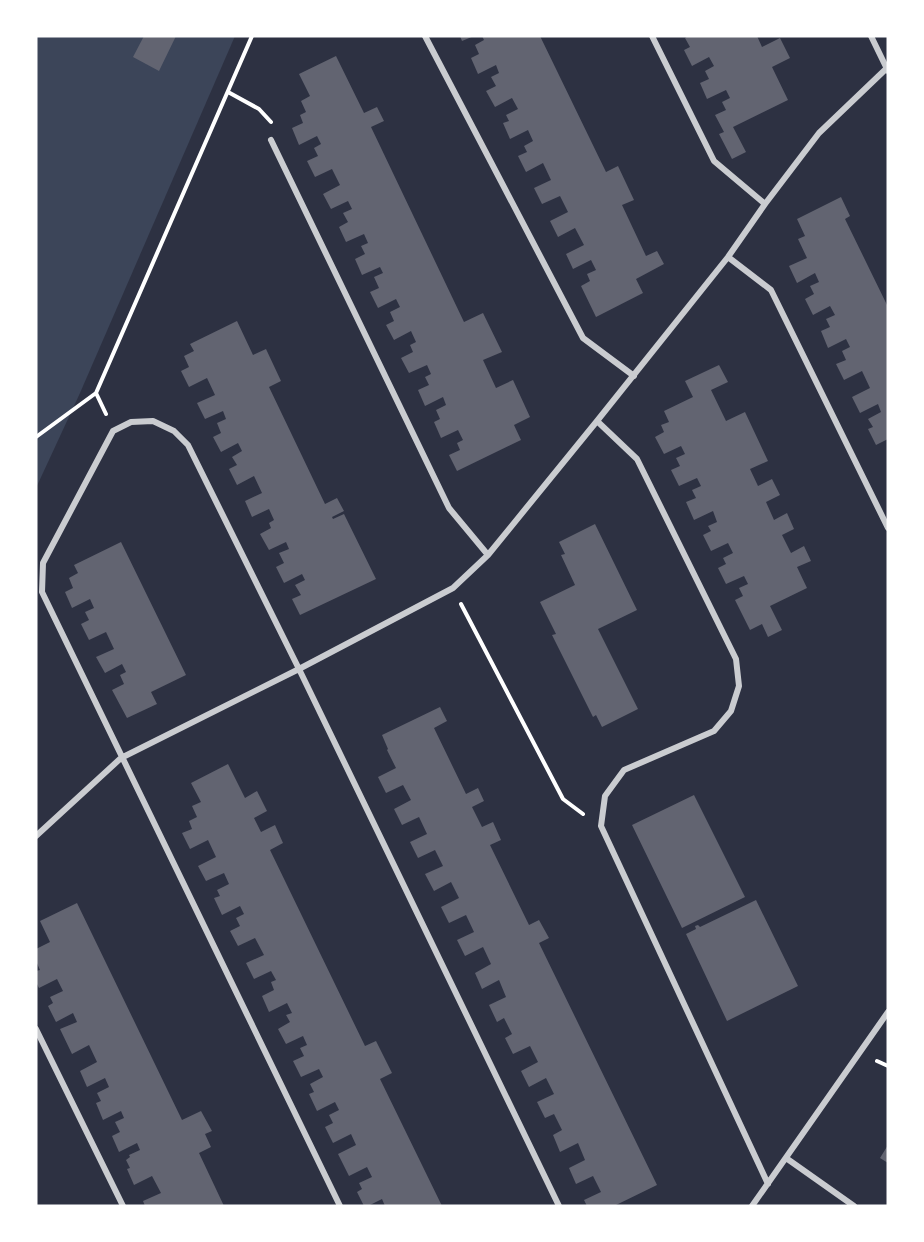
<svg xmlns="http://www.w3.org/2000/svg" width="924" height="1242" font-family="Jost,sans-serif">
	<rect width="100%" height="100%" fill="#2d3142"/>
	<path fill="#3c4559" d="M36,36h199l-155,357 -44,95z"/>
	<path fill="#626471" d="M144,36h32l-17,35 -26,-14z
		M460,36h14l-12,5z
		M482,36h58l66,136 12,-6 16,34 -12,5 24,51 11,-5 7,13 -28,15 7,14 -47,24 -15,-31 9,-5 -3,-7 9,-4 -5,-10 -18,9 -7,-15 18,-9 -9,-17 -17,9 -8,-16 18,-9 -8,-16 -18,8 -8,-16 17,-8 -8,-17 -17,9 -8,-16 9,-4 -3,-6 9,-5 -5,-11 -18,9 -7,-16 6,-2 -3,-6 12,-6 -6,-11 -17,9 -9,-16 10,-5 -5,-9 8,-4 -3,-8 -18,9 -7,-16 8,-4 -4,-9 9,-5z
		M688,36h69l5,11 18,-9 10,20 -18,9 16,33 -55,27 13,25 -14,7 -13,-25 5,-2 -9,-17 11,-5 -4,-8 8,-4 -4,-8 -19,9 -7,-16 9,-4 -4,-8 9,-5 -5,-9 -17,9 -8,-16 6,-3 -5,-9z
		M336,56l28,57 13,-6 7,14 -13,6 93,195 19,-9 19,39 -19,8 13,28 17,-8 17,37 -16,8 7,15 -64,31 -8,-16 11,-5 -3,-7 6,-3 -5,-10 -17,8 -7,-16 6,-3 -4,-9 10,-5 -3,-8 -18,9 -7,-16 11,-5 -4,-8 6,-3 -4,-9 -18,8 -8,-15 12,-6 -3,-7 6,-3 -5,-11 -17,9 -8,-15 8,-4 -4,-9 10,-5 -4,-8 -18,9 -8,-16 9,-4 -5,-11 9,-4 -3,-6 -18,8 -7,-16 10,-5 -4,-8 7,-3 -4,-9 -18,8 -7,-15 9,-5 -5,-9 9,-4 -4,-8 -17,8 -8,-15 17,-9 -8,-16 -17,8 -8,-16 11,-5 -4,-8 7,-4 -4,-8 -18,9 -7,-17 11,-5 -3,-8 6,-3 -5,-11 9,-5 -11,-22z
		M841,197l9,19 -5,3 43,88v132l-12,6 -8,-16 5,-2 -5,-8 13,-7 -3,-8 -18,9 -8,-16 18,-9 -8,-17 -18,9 -8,-16 10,-4 -4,-9 8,-4 -4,-8 -18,9 -7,-17 9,-4 -4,-8 9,-4 -5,-9 -17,9 -8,-16 9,-5 -4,-8 9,-4 -4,-9 -18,10 -8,-17 18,-8 -9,-19 7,-3 -8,-17z
		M237,321l16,34 13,-6 15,32 -12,6 56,117 12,-6 7,13 -12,6 1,2 11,-5 32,65 -76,36 -8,-16 9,-4 -6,-10 10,-5 -3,-6 -18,9 -8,-16 8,-4 -5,-10 10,-4 -3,-7 -17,8 -9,-16 11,-6 -2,-5 5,-3 -5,-11 -17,8 -7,-16 17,-8 -8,-17 -17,9 -8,-16 8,-4 -5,-8 10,-6 -4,-8 -17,9 -8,-15 8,-4 -4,-10 9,-4 -3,-8 -18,8 -8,-16 18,-8 -8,-17 -18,9 -8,-16 8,-4 -5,-11 10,-5 -4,-7z
		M719,365l9,17 -17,8 15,31 19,-9 23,49 -18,8 8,17 14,-7 8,16 -14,7 8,18 13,-7 7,16 -12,6 9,18 13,-7 7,15 -14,6 10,21 -37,18 12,24 -14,7 -6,-13 -12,6 -15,-30 8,-4 -4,-8 9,-4 -4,-8 -18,8 -8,-16 8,-4 -3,-6 10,-5 -5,-10 -17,8 -8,-16 8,-4 -3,-5 9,-4 -4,-11 -19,9 -8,-18 10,-4 -4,-8 9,-4 -4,-8 -18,8 -8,-16 9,-4 -4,-8 9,-4 -4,-8 -17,8 -9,-17 9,-5 -3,-7 8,-3 -5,-11 29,-14 -8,-16z
		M595,524l42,86 -39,19 40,80 -36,18 -6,-12 -3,2 -41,-82 4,-1 -16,-32 35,-17 -14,-30 4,-1 -6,-12z
		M121,542l65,133 -35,17 6,12 -30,14 -15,-28 12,-6 -4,-9 6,-3 -4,-8 -17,9 -9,-16 18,-8 -8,-17 -17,8 -8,-16 8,-4 -4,-8 9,-4 -4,-9 -18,9 -7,-16 8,-4 -4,-10 9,-5 -4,-8z
		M440,707l7,14 -13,7 32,66 12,-6 6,13 -12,6 10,20 11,-5 8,18 -11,5 39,80 10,-5 10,18 -10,5 118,242 -43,21h-27l-3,-6 17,-8 -8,-16 -17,8 -7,-16 16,-8 -7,-17 -18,9 -7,-17 9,-5 -8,-16 -9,4 -8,-16 17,-8 -8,-16 -17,9 -8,-16 17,-9 -8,-16 -17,8 -8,-16 7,-4 -8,-16 -7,4 -8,-17 17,-8 -7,-17 -17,9 -7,-16 16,-9 -8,-17 -18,9 -8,-16 17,-8 -8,-17 -17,8 -8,-16 18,-9 -8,-16 -17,9 -9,-17 18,-8 -8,-16 -17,8 -8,-16 17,-8 -8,-17 -17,8 -8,-16 17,-9 -8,-15 -17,8 -8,-16 18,-9 -9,-18 1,-1 -6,-14z
		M228,764l17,34 12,-7 10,20 -13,7 7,14 14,-7 8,18 -13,7 95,196 11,-5 16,32 -12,6 62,127h-57l-3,-7 -14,7h-4l-7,-14 5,-3 -3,-6 13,-6 -5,-10 -18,9 -11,-22 18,-9 -5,-11 -18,9 -8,-16 8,-4 -4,-8 10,-5 -4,-8 -18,9 -8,-17 5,-2 -4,-8 13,-7 -4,-8 -18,8 -8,-16 11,-5 -4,-8 7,-3 -4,-9 -17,8 -8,-15 12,-7 -4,-7 6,-2 -5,-10 -18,9 -7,-16 12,-6 -3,-8 5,-2 -5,-9 -17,8 -8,-16 18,-8 -9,-17 -17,8 -8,-15 10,-5 -4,-8 8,-4 -4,-8 -18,9 -8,-17 6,-2 -3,-6 12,-6 -5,-11 -18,8 -8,-15 18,-9 -8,-17 -18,9 -8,-16 10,-4 -3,-8 8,-4 -5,-11 9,-4 -10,-19z
		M694,795l51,102 -63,31 -50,-103z
		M756,900l42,86 -71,35 -41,-87 10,-5 -1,-3 3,-1 2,2z
		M77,903l105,217 19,-9 11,20 -7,3 6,13 -12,6 25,53h-79l-2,-5 18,-8 -9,-17 -18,9 -7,-16 3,-1 -4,-8 4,-3 -1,-2 11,-5 -3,-7 -18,9 -7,-16 8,-4 -5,-10 9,-4 -3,-7 -18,9 -7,-17 5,-2 -4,-8 12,-6 -4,-9 -18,9 -7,-16 17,-9 -8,-17 -17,9 -12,-25 17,-7 -4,-9 -17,9 -8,-16 5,-3 -3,-6 13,-6 -6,-12 -18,9 -3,-6v-11l4,-1 -4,-9v-12l14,-7 -10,-21z
		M888,1145v18l-8,-5z"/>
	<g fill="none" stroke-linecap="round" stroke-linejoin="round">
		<path stroke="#fff" stroke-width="4" d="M228,92l31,17 12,13
			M96,393l10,21
			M36,437l60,-44 156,-357
			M461,604l102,195 20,15
			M877,1061l11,5"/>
		<path stroke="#caccd0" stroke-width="6" d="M425,36l158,302 51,38
			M652,36l62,125 51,43
			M871,36l17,35
			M271,140l178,368 39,47
			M728,257l43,33 117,238
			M597,421l40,38 99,200 3,27 -8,25 -17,20 -90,39 -19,26 -4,30 167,358
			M36,836l85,-78 178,-89 154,-81 35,-33 109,-134 131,-164 37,-53 54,-71 69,-66
			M36,1029l87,177
			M786,1158l68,48
			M340,1206l-298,-614 1,-29 70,-132 18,-9 22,-1 21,10 14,14 111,224 260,537
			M752,1206l136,-194"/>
	</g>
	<rect width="924" height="1242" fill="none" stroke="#ffffff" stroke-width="75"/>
</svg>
